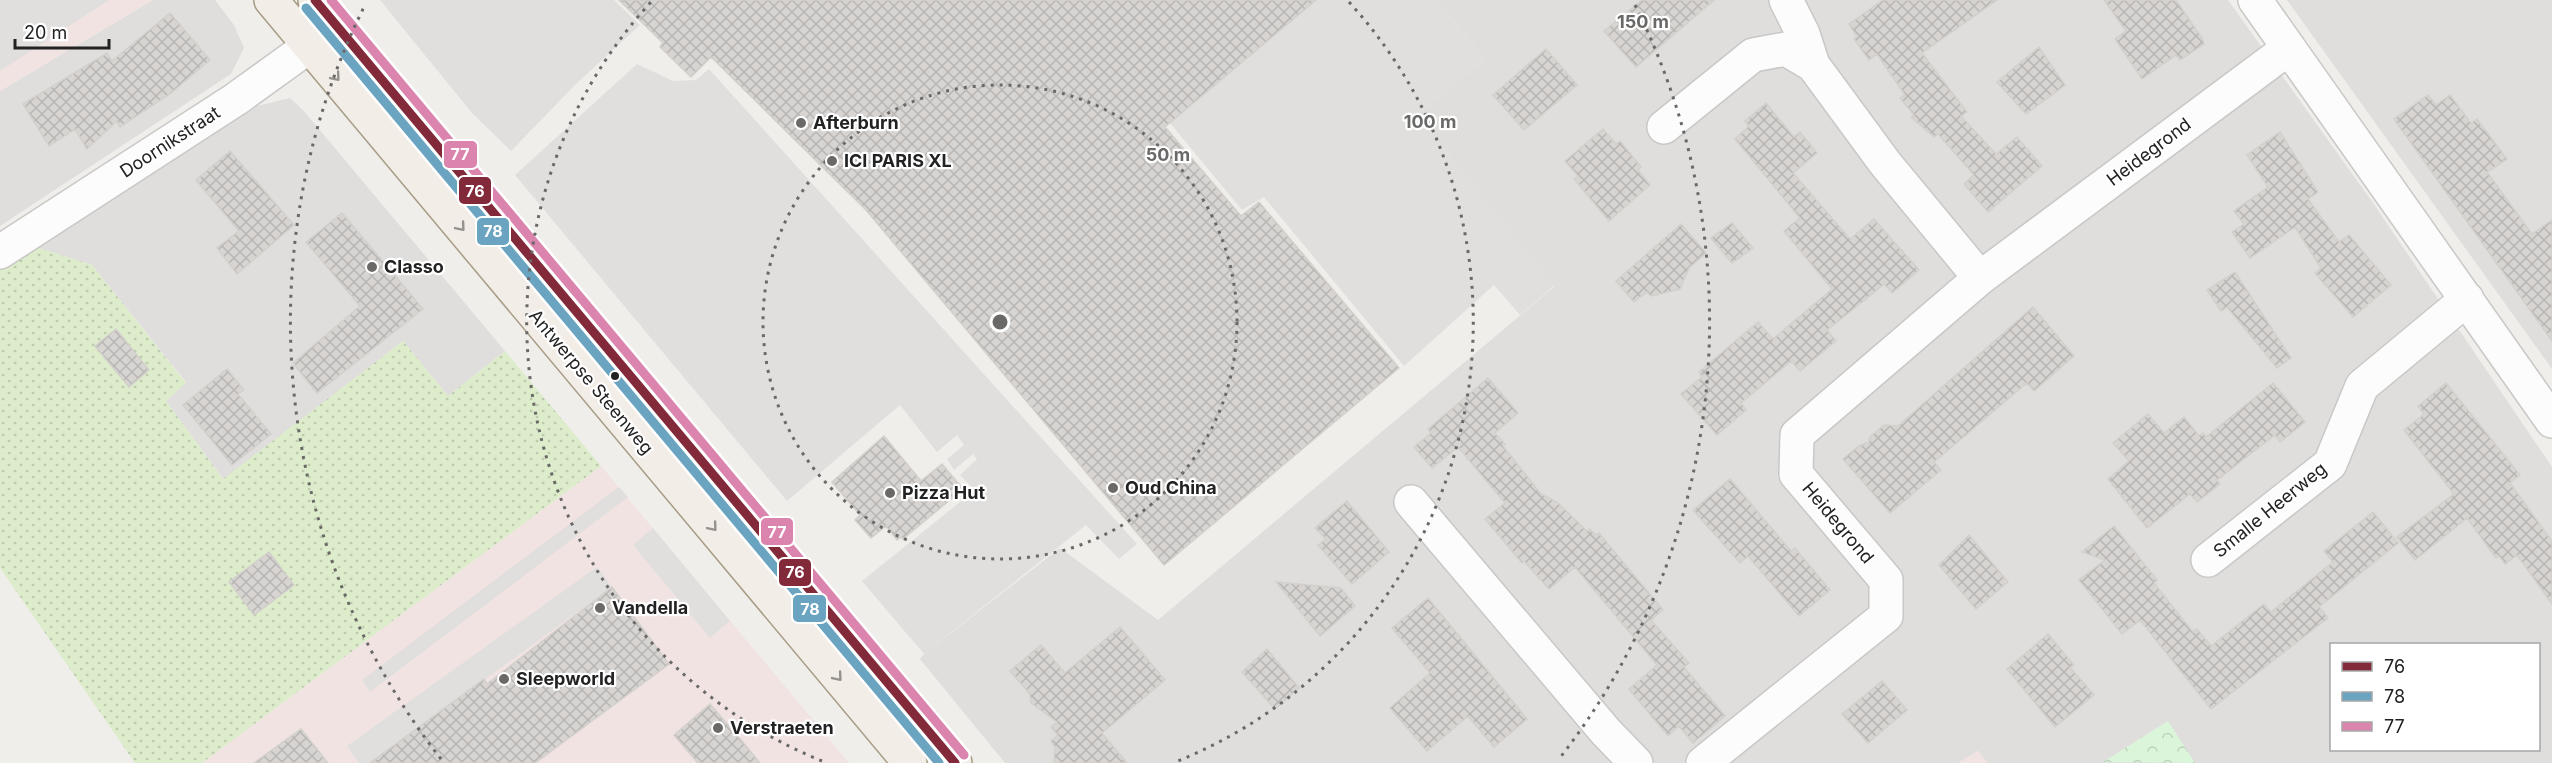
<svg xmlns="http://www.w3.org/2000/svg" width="2552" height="763" font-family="Inter,sans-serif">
	<defs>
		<pattern id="grass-dots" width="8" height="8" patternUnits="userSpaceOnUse" patternTransform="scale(1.5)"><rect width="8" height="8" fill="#ddeccb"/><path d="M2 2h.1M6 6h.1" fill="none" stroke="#bdcaae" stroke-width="1.8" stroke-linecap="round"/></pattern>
		<pattern id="park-crowns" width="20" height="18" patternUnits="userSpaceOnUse" patternTransform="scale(1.5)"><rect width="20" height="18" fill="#daf5da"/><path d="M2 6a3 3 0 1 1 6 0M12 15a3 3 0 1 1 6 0" fill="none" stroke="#bbd2bb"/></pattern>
		<pattern id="building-cross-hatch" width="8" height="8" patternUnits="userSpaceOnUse" patternTransform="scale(1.5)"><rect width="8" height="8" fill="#d7d4d2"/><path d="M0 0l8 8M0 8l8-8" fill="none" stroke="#b8b6b4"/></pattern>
	</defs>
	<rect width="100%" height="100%" fill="#f0eeeb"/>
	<path fill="#dfdedc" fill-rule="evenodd" d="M153,0h62l19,25 10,23 -13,26 -231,152v-135z
		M1436,0h792l145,203 179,264v296h-565l-9,-12 -20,12h-953l-85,-104 4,-5 136,-106 98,72 397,-334 -138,-170 68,-58zM2332,644h206v106h-206z
		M2287,0h265v369z
		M290,98l13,12 202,241 -57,45 -45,-55 -179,139 -58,-79 20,-19 -94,-117 -59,-19 216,-138z"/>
	<path fill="#f1e3e1" d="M0,0h153l-153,91z
		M601,466l248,297h-647z
		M1978,751l9,12h-29z"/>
	<path fill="url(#grass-dots)" d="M33,246l59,19 94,118 -20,18 57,78 180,-138 45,55 57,-45 96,115 -399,297h-67l-135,-195v-301z"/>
	<path fill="url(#park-crowns)" d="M2168,721l27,42 -92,-1z"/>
	<path fill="#e0dfde" d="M0,0h109l-109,71z
		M380,0h234l26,25 -64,59 -65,67 -39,-38z
		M1316,0h120l49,58 -68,58 138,169 -35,30 -26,-30 -90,81 -140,-169 -22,13 -72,-87z
		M637,64l36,17 23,-1 13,-11 428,475 -18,15 -33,-34 -162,129 -62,-73 113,-91 -15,-15 17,-16 -4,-5 -19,16 -7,-11 17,-14 -7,-10 -20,17 -37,-47 -113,96 -272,-326z
		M619,487l9,10 -258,195 -8,-12z
		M653,528l77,93 -20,17 -77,-93z
		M597,567l15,20 -242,176h-11l-12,-17z"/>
	<path fill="url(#building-cross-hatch)" stroke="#d3d0cc" stroke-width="1.5" d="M619,0h697l-151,127 76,89 18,-14 140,166 -235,197 -298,-355 -155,-153 -20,20 -31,-30 3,-4z
		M1642,0h72l-78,67 -32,-36z
		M1883,0h114l-75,53 45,59 -6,4 35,38 21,-17 25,29 -54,46 -24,-28 10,-9 -36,-41 -4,3 -23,-20 3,-2 -14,-17 5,-3 -28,-41 -8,6 -15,-21 3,-2 -8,-13z
		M2104,0h72l26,38 2,6 -24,16 -4,-5 -34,24 -27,-40 11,-8z
		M170,13l40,47 -39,33 -51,34 -3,-6 -30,28 -12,-20 -26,17 -26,-42 84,-51 5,8z
		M2039,47l26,38 -39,29 -29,-32z
		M1546,49l31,36 -53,45 -31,-35z
		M2428,95l8,10 14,-10 21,28 6,-4 30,40 -20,13 45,62 20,-14v121l-158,-222z
		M1766,103l28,34 6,-5 17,21 -24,20 57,66 24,-20 45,51 -27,23 -8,-9 -18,15 -39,31 9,11 -36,30 -9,-10 -50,42 5,7 -29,25 -36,-41 21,-17 -3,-5 59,-50 15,17 59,-50 -48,-58 16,-13 -65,-79 14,-13 -4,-5z
		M1603,129l13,15 4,-3 21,26 -3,3 12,15 -41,36 -35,-42 4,-3 -13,-15z
		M2280,132l38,60 -10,7 31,43 10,-7 42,50 -38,32 -38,-44 6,-5 -26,-41 -45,31 -18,-26 12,-8 -10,-13 34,-24 -21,-32z
		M230,151l64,74 -57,49 -20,-26 22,-17 -43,-51z
		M342,213l81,96 -106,84 -24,-30 67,-57 -54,-64z
		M1732,223l21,25 -21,15 -21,-25z
		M1681,224l25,29 -17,15 -9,21 -29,7 -4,-4 -13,10 -18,-21z
		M2235,272l56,86 -14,10 -50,-61 -6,4 -14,-21z
		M2033,307l41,49 -40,35 -7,-8 -93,79 7,8 -51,43 -47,-54 16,-13 10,-4 1,-5 14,-12 14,1z
		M116,329l33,41 -20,17 -34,-41z
		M227,369l17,21 -6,4 33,40 -39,31 -49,-60z
		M1488,378l30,35 -23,20 10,11 -2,2 38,48 16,8 30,29 3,-2 6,6 3,-2 64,77 -12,10 38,43 -5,4 41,49 -32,27 -14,-17 -11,10 -39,-47 28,-24 -82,-98 -26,22 -25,-28 -2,2 -37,-44 20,-16 -47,-56 -26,21 -18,-21 17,-14 -3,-4z
		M2273,383l32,39 -25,20 -5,-7 -58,45 3,4 -23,18 -7,-8 -43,34 -39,-49 21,-18 -16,-18 35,-29 16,19 20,-16 15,19 4,-3 3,4z
		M2446,383l74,92 -10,8 42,58v63l-35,-49 -12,9 -6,-8 -3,2 -29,-40 -52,42 -18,-23 57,-43 -50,-64 20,-16 -6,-8z
		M884,436l37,45 21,-17 21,25 -60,50 -2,-2 -4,3 -11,-14 -15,12 -16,-18 5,-5 -28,-33z
		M1730,479l61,72 4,-3 35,42 -31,26 -51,-60 -8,7 -47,-53z
		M1347,501l42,51 -37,32 -34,-39 8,-6 -11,-11z
		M2373,512l25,31 -79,64 9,11 -117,91 -71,-89 -18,14 -43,-54 26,-20 -23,-8 32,-26 43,54 -3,3 39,49 4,-3 14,17 53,-42 7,8 62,-50 -9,-11z
		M1969,535l39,47 -32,27 -37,-44z
		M269,552l25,33 -40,30 -25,-33z
		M1276,582l65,6 14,18 -35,30z
		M612,587l57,77 -134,99h-165l114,-84 3,5z
		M1428,598l99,121 -33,28 -26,-31 -41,35 -37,-43 40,-35 -38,-45z
		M1120,627l45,53 -63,53 25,30h-73l1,-16 -4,-6 7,-6 -7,-8 6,-5 -26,-19 -1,-9 -20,-23 31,-26 24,28z
		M2048,634l26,31 -4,2 24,28 -39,32 -48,-58z
		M1267,649l32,39 -24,21 -33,-37z
		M1882,681l25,29 -39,33 -26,-29z
		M710,704l31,36 19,23h-62l-24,-28z
		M301,729l27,34h-74z"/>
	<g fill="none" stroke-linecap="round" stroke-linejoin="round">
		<g stroke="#c9c8c7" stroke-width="36">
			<path id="street" d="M1786,0l17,34 10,31
				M2255,0l297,421
				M1664,127l89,-72 33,-6 27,16 72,98 95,115
				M0,252l236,-153 97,-70
				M1411,502l195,230 30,31
				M2208,560l122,-96 32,-78 105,-87
				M1703,763l183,-147v-36l-90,-106 1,-39 183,-157 309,-230"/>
		</g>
		<g stroke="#a79c86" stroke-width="36">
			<path id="primary" d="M271,0l639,763
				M315,0l640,763"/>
		</g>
		<use href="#street" stroke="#fdfcfc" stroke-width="33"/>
		<use href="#primary" stroke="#f3ede7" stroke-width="33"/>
		<g stroke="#fff" stroke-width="14">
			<path id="bus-1" d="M315,0l640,763"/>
		</g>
		<g stroke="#fff" stroke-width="14">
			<path id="bus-2" d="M306,8l633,755"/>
		</g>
		<g stroke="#fff" stroke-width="14">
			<path id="bus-3" d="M331,0l633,755"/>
		</g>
		<use href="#bus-1" stroke="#822a3a" stroke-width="9"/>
		<use href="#bus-2" stroke="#6ba4c0" stroke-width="9"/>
		<use href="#bus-3" stroke="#db84ad" stroke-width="9"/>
	</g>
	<defs><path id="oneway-chevron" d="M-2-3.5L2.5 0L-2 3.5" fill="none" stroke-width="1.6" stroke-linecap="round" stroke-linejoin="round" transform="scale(1.5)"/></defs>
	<g stroke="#95928e">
		<use href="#oneway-chevron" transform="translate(336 77) rotate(50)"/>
		<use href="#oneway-chevron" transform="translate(461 227) rotate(50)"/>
		<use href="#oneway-chevron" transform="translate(713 527) rotate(50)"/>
		<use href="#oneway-chevron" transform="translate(838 677) rotate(50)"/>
	</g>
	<g fill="none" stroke="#6a6968" stroke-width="3" stroke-dasharray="3 6">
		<circle cx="1000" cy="322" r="237"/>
		<path d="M822 761A474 474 0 0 1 651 2M1349 2A474 474 0 0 1 1178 761"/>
		<path d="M441 759A710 710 0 0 1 365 5M1635 5A710 710 0 0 1 1559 759"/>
	</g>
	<g fill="#6a6968" stroke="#fff" stroke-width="2">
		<circle cx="801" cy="123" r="6"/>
		<circle cx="832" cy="161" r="6"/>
		<circle cx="372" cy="267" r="6"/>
		<circle cx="1113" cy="488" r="6"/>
		<circle cx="890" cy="493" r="6"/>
		<circle cx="600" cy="608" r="6"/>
		<circle cx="504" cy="679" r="6"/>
		<circle cx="718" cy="728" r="6"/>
	</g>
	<circle fill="#222" stroke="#fff" stroke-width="2" cx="615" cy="376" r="5"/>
	<g text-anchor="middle" stroke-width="4.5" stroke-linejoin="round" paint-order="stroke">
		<g font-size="18" font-weight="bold" fill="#222" stroke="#fff" text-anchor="start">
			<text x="813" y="129">Afterburn</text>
			<text x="844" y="167">ICI PARIS XL</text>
			<text x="384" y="273">Classo</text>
			<text x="1125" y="494">Oud China</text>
			<text x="902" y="499">Pizza Hut</text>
			<text x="612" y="614">Vandella</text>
			<text x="516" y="685">Sleepworld</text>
			<text x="730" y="734">Verstraeten</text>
		</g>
		<g font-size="18" fill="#222" stroke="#fff">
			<text transform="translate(170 142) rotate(-33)" y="6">Doornikstraat</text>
			<text transform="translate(2149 152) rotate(-37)" y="6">Heidegrond</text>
			<text transform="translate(591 382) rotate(50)" y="6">Antwerpse Steenweg</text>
			<text transform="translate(2270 510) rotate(-39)" y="6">Smalle Heerweg</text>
			<text transform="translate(1838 523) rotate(50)" y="6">Heidegrond</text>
		</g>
	</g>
	<circle cx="1000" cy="322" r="9" fill="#6a6968" stroke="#fff" stroke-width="3"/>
	<g font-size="18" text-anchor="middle" font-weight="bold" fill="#6a6968" stroke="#fff" stroke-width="4.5" stroke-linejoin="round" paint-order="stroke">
		<text x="1643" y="28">150 m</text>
		<text x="1430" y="128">100 m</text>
		<text x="1168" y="161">50 m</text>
	</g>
	<g stroke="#fff" stroke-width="2">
		<rect x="443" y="140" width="35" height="29" rx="6" fill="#db84ad"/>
		<rect x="458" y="176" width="34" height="29" rx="6" fill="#822a3a"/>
		<rect x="476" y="217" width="34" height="29" rx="6" fill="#6ba4c0"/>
		<rect x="760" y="517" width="34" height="29" rx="6" fill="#db84ad"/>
		<rect x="778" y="558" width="34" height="29" rx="6" fill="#822a3a"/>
		<rect x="792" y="594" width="35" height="29" rx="6" fill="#6ba4c0"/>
	</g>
	<g font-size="16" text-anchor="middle" font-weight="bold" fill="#fff">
		<text x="460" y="160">77</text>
		<text x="475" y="197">76</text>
		<text x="493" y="237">78</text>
		<text x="777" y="538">77</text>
		<text x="795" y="578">76</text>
		<text x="810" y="615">78</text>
	</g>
	<rect x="2330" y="643" width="210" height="108" fill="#ffffff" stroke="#a7a7a7" stroke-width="1.5"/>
	<rect x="2342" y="662" width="30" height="9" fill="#822a3a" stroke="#a7a7a7" stroke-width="1.5"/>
	<text x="2384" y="673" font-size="18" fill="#222222">76</text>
	<rect x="2342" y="692" width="30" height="9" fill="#6ba4c0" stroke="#a7a7a7" stroke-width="1.5"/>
	<text x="2384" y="703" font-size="18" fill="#222222">78</text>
	<rect x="2342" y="722" width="30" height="9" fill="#db84ad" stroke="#a7a7a7" stroke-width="1.5"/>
	<text x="2384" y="733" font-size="18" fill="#222222">77</text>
	<path d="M15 39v9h94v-9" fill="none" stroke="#222222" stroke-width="3"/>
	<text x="24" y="39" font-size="18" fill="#222222" stroke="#ffffff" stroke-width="4.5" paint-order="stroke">20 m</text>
</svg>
